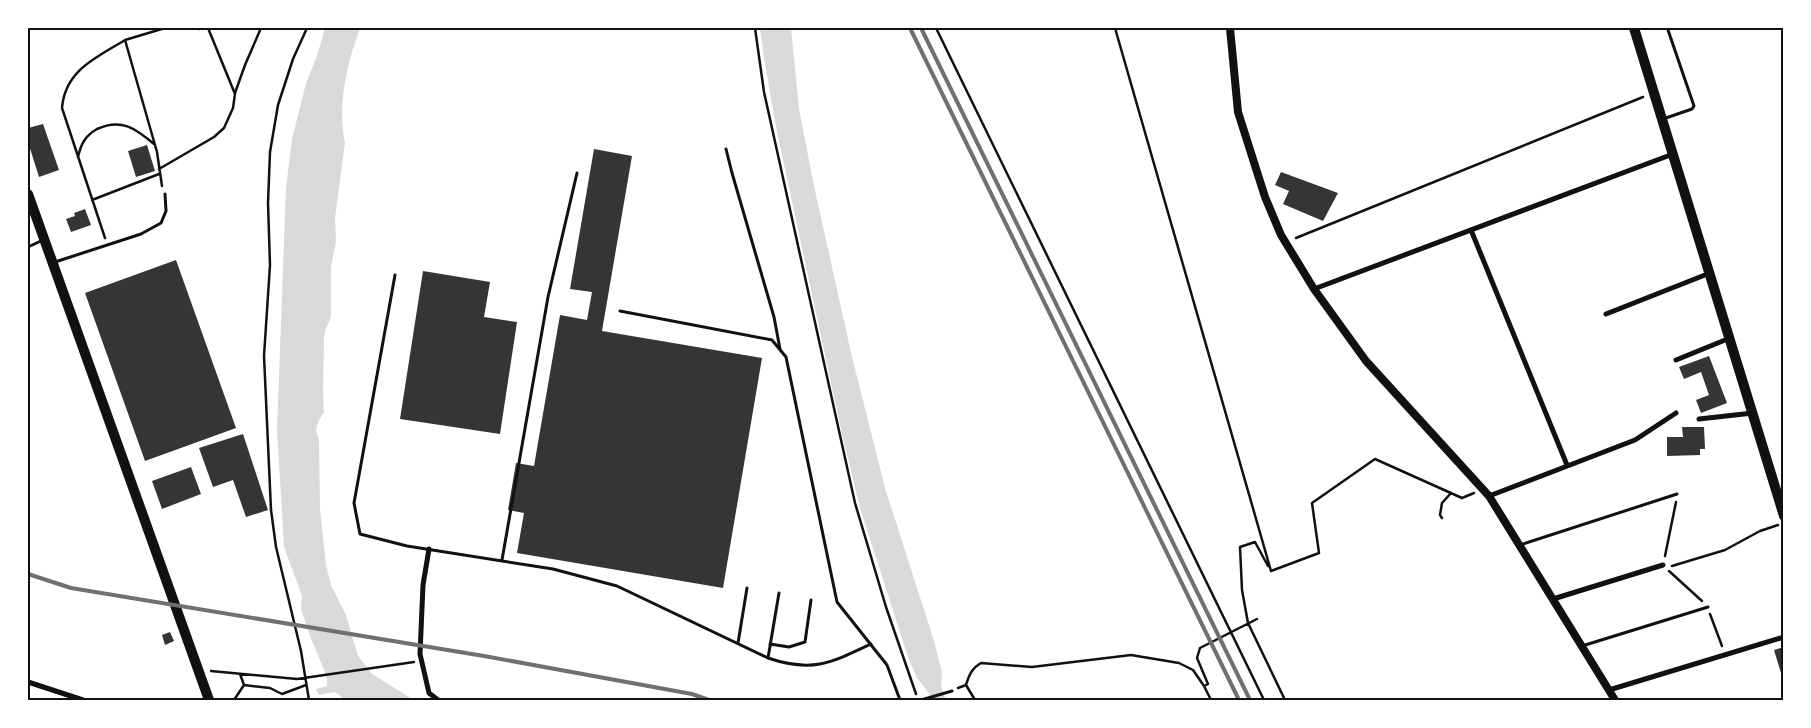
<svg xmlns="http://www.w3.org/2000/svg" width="1811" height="728" font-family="Arial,sans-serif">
	<rect width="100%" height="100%" fill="#fff"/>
	<path fill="#d9d9d9" d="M325,28h35c-13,36 -23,76 -15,115l-10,75 1,24 -5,25v50l-6,14 -1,7 -1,54 1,20 -6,10 -2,8 3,11 1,68 6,56 5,20 15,30 12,41 14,18 42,26h-69l-10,-8 -16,3 -3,-6 11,-3v-9l-17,-41 -9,-27 1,-13 -18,-49 -7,-117 9,-242 6,-49 14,-56 11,-27z
		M760,28h31l8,81 15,77 38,171 33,131 49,153 8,31 -1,14 3,10 5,4h-18l-2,-7 -12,-15 -9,-21 -48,-149 -18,-74 -66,-307 -12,-69z"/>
	<path fill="#353535" d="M43,124l16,46 -20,7 -11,-35v-14z
		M147,145l8,26 -19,6 -8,-26z
		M594,149l38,7 -30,175 160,27 -39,230 -206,-35 7,-40 -16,-3 8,-47 18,3 26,-151 27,5 5,-28 -22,-3z
		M1281,172l57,21 -15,28 -40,-17 6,-13 -14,-6z
		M85,209l6,16 -20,7 -5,-13 9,-3 -1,-3z
		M176,260l60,168 -91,33 -60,-168z
		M423,271l67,11 -6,35 33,5 -17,112 -100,-15z
		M1709,356l18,47 -26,10 -5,-13 13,-5 -8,-23 -17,7 -5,-12z
		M1682,427h22l1,22h-5v6l-33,1v-19h16z
		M243,434l25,76 -22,7 -13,-37 -20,7 -14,-39z
		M191,467l10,27 -39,15 -10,-28z
		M170,632l4,9 -9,4 -3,-10z
		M1784,647v25l-3,1 -7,-23z"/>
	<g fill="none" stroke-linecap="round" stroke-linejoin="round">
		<path stroke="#111" stroke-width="2.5" d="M196,28l2,1 11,-1
			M307,28l-14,31 -15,46 -8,47 -2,51 2,62 -6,91 7,154 5,37 25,104 8,49
			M755,28l9,64 91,411 31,104 30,87
			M936,28l328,672
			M1115,28l156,543
			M125,40l40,-12
			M235,93l10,-28 16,-37
			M78,157c3,-13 7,-21 19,-28 24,-11 38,-1 57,15
			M159,169l55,-32 10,-9 9,-20 2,-14 -27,-66
			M92,200l67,-26
			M105,238l-43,-130c3,-38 34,-50 63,-68l32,112 5,34
			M1296,238l347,-141
			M1442,518l-2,-3 2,-12 9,-10
			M1665,556l11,-54
			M1268,566l-13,-24 -15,5 2,43 6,33 37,77
			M1672,566l53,-16 35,-19 18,-6
			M1271,571l48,-18 -7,-50 63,-44 87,39 12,-5
			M1669,571l33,30
			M1710,614l12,32
			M211,671l86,8 117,-17
			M240,674l4,11 26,3 12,6 24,-9
			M966,685l9,15
			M1204,686l7,14
			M958,688l8,-3c3,-10 6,-17 15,-22l51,4 99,-12 48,8 14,7 11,16 4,-2 -11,-26 3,-10 57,-29
			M234,700l10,-15"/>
		<path stroke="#111" stroke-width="3" d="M1663,119l29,-10 2,-3 -26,-76
			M726,149l6,24 42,144 6,32
			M28,247l15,-7
			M55,262l86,-28 20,-11 5,-12 -1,-17
			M395,275l-41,228 6,31 47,12 146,23 64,17 151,72c44,15 63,5 103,-14
			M620,311l152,29 14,17 51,245 50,63 13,35
			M1520,545l157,-51
			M502,560l46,-263 29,-124
			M738,643l9,-55
			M770,644l19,3 16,-5 6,-42
			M1582,646l126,-39
			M768,658l11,-65
			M921,700l31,-9"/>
		<path stroke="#111" stroke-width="5" d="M1471,230l96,235
			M1314,289l359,-135
			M1606,314l104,-41
			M1676,360l54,-22
			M1699,419l54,-6
			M1489,496l146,-56 41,-27
			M429,549l-6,36 -3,69 9,39 9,7
			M1553,599l110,-34
			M28,682l55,18
			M1609,690l175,-53"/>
		<path stroke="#111" stroke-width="8" d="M1230,28l8,84 27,85 16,38 33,54 52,72 123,135 126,204"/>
		<path stroke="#111" stroke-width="10" d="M1634,28l150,488
			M28,194l181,506"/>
		<path stroke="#707070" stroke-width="4" d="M910,28l329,672
			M921,28l329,672
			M28,574l43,14 413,68 208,38 17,6"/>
	</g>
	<rect width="1811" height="728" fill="none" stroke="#ffffff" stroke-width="58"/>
	<rect x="29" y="29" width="1753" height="670" fill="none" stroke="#111" stroke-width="2"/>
</svg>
